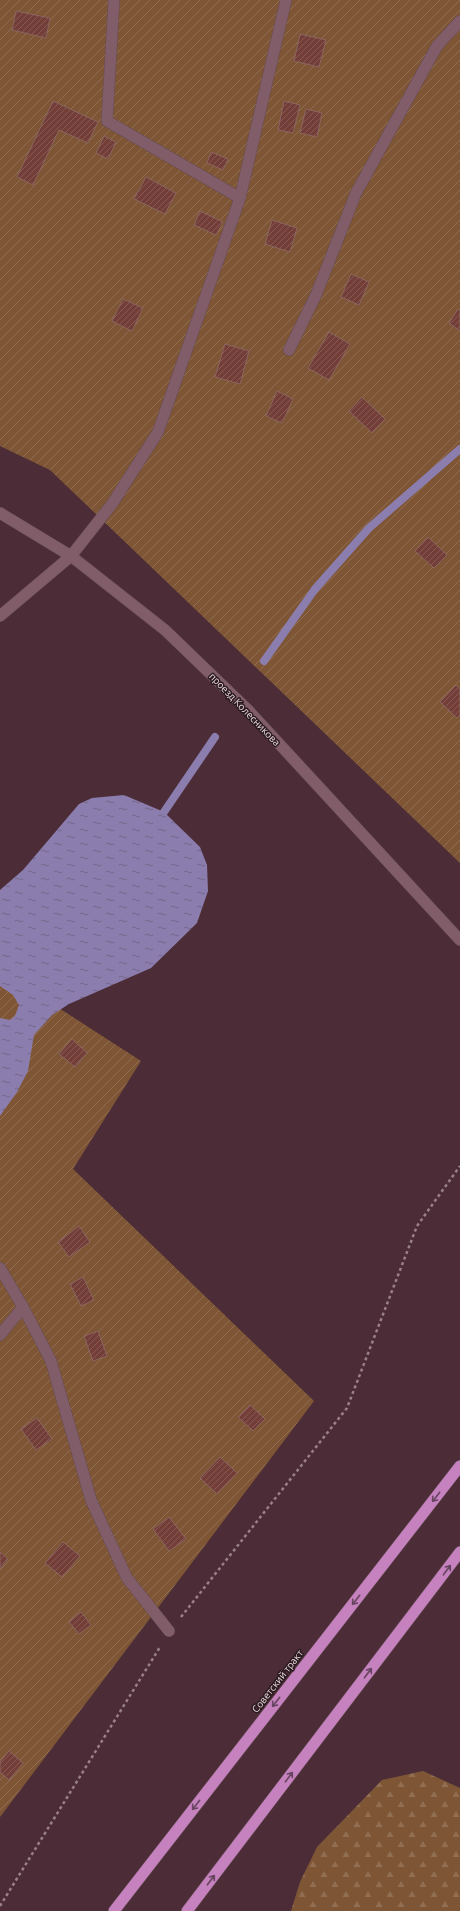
<svg xmlns="http://www.w3.org/2000/svg" width="460" height="1911" font-family="Ubuntu,sans-serif">
	<defs>
		<pattern id="forest-firs" width="22" height="20" patternUnits="userSpaceOnUse"><rect width="22" height="20" fill="#7e5635"/><path d="M5 1l3.5 6h-7zM16 11l3.5 6h-7z" fill="#916e52"/></pattern>
		<pattern id="garden-furrows" width="10" height="10" patternUnits="userSpaceOnUse"><rect width="10" height="10" fill="#7e5635"/><path d="M-1 1l2-2M0 10L10 0M9 11l2-2" fill="none" stroke="#916e52"/></pattern>
		<pattern id="water-ripples" width="26" height="14" patternUnits="userSpaceOnUse"><rect width="26" height="14" fill="#8b7dae"/><path d="M2 4q2-2 4 0t4 0M15 11q2-2 4 0t4 0" fill="none" stroke="#746889"/></pattern>
		<pattern id="building-hatch" width="6" height="6" patternUnits="userSpaceOnUse"><rect width="6" height="6" fill="#723e37"/><path d="M-1 1l2-2M0 6l6-6M5 7l2-2" fill="none" stroke="#865954"/></pattern>
	</defs>
	<rect width="100%" height="100%" fill="#4c2d37"/>
	<path fill="url(#forest-firs)" d="M423,1771l37,17v123h-169l9,-29 17,-35 65,-67z"/>
	<path fill="url(#garden-furrows)" d="M0,0h460v863l-410,-393 -50,-24z
		M0,970l141,91 -68,108 241,232 -314,416z"/>
	<path fill="url(#water-ripples)" d="M124,795l40,17 36,35 7,18 1,26 -11,32 -46,45 -82,36 -17,11 -18,20 -6,36 -11,21 -17,24v-98l10,2 5,-4 4,-11 -6,-10 -13,-9v-96l23,-20 56,-66 13,-6z"/>
	<g fill="none" stroke-linecap="round" stroke-linejoin="round">
		<path stroke="#8b7dae" stroke-width="8" d="M264,661l51,-72 54,-61 91,-79
			M164,812l51,-75"/>
	</g>
	<path fill="url(#building-hatch)" stroke="#8b6660" d="M16,11l34,7 -4,20 -34,-8z
		M300,34l26,6 -7,27 -25,-6z
		M53,101l45,21 -10,21 -29,-13 -26,55 -16,-8z
		M284,101l16,4 -7,28 -15,-3z
		M306,109l16,4 -5,24 -17,-4z
		M104,136l12,6 -8,17 -12,-6z
		M211,152l17,7 -5,11 -16,-7z
		M146,177l30,16 -11,21 -31,-15z
		M200,211l23,11 -7,13 -22,-10z
		M272,220l25,8 -7,24 -25,-8z
		M351,274l18,8 -10,23 -18,-8z
		M123,299l20,9 -11,23 -20,-10z
		M458,309l2,1v21l-11,-8z
		M329,332l21,12 -21,36 -21,-12z
		M225,344l24,7 -9,33 -25,-7z
		M277,391l16,8 -11,24 -16,-7z
		M362,397l23,22 -13,14 -23,-22z
		M428,537l19,18 -13,13 -19,-17z
		M456,685l4,4v26l-3,3 -17,-16z
		M72,1039l15,14 -12,14 -16,-13z
		M79,1226l11,16 -21,15 -11,-15z
		M83,1277l11,23 -13,6 -11,-22z
		M98,1331l9,25 -14,5 -9,-25z
		M250,1405l15,14 -12,12 -15,-14z
		M37,1418l15,21 -16,11 -15,-21z
		M220,1457l17,16 -20,21 -17,-16z
		M169,1517l17,22 -17,12 -16,-22z
		M63,1542l17,14 -18,21 -17,-14z
		M0,1552l8,7 -8,10z
		M81,1612l10,13 -12,9 -10,-12z
		M9,1751l14,12 -14,17 -9,-8v-10z"/>
	<g fill="none" stroke-linecap="round" stroke-linejoin="round">
		<g stroke="#664c55" stroke-width="12">
			<path id="service" d="M114,0l-7,121 133,77
				M289,350l27,-55 40,-102 81,-147 23,-25
				M0,1268l23,39 -23,28
				M23,1307l28,54 40,139 36,78 42,53"/>
		</g>
		<g stroke="#664c55" stroke-width="12">
			<path id="minor" d="M0,513l71,43 94,74 83,80 212,230
				M0,616l71,-60 41,-52 46,-72 82,-234 46,-198"/>
		</g>
		<g stroke="#664c55" stroke-width="12">
			<path id="trunk" d="M114,1911l346,-445
				M187,1911l273,-359"/>
		</g>
		<path stroke="#9a8088" stroke-width="2.5" stroke-dasharray="3 3" stroke-linecap="butt" d="M181,1617l166,-209 70,-182 43,-60
			M0,1906l160,-259"/>
		<use href="#service" stroke="#805d68" stroke-width="11"/>
		<use href="#minor" stroke="#805d68" stroke-width="11"/>
		<use href="#trunk" stroke="#c582bf" stroke-width="11"/>
	</g>
	<defs><path id="oneway-shaft" d="M-6 0H5M1.5-3L5.5 0L1.5 3" fill="none" stroke-width="1.6" stroke-linecap="round" stroke-linejoin="round"/></defs>
	<g stroke="#67445f">
		<use href="#oneway-shaft" transform="translate(436 1497) rotate(128)"/>
		<use href="#oneway-shaft" transform="translate(447 1570) rotate(-53)"/>
		<use href="#oneway-shaft" transform="translate(356 1600) rotate(128)"/>
		<use href="#oneway-shaft" transform="translate(368 1673) rotate(-53)"/>
		<use href="#oneway-shaft" transform="translate(276 1702) rotate(128)"/>
		<use href="#oneway-shaft" transform="translate(289 1777) rotate(-53)"/>
		<use href="#oneway-shaft" transform="translate(196 1805) rotate(128)"/>
		<use href="#oneway-shaft" transform="translate(211 1880) rotate(-53)"/>
	</g>
	<g text-anchor="middle" stroke-width="3" stroke-linejoin="round" paint-order="stroke">
		<g font-size="10" fill="#f0dbe1" stroke="#291a1f">
			<text transform="translate(245 709) rotate(46)" y="4">проезд Колесникова</text>
			<text transform="translate(277 1681) rotate(-52)" y="4">Советский тракт</text>
		</g>
	</g>
</svg>
